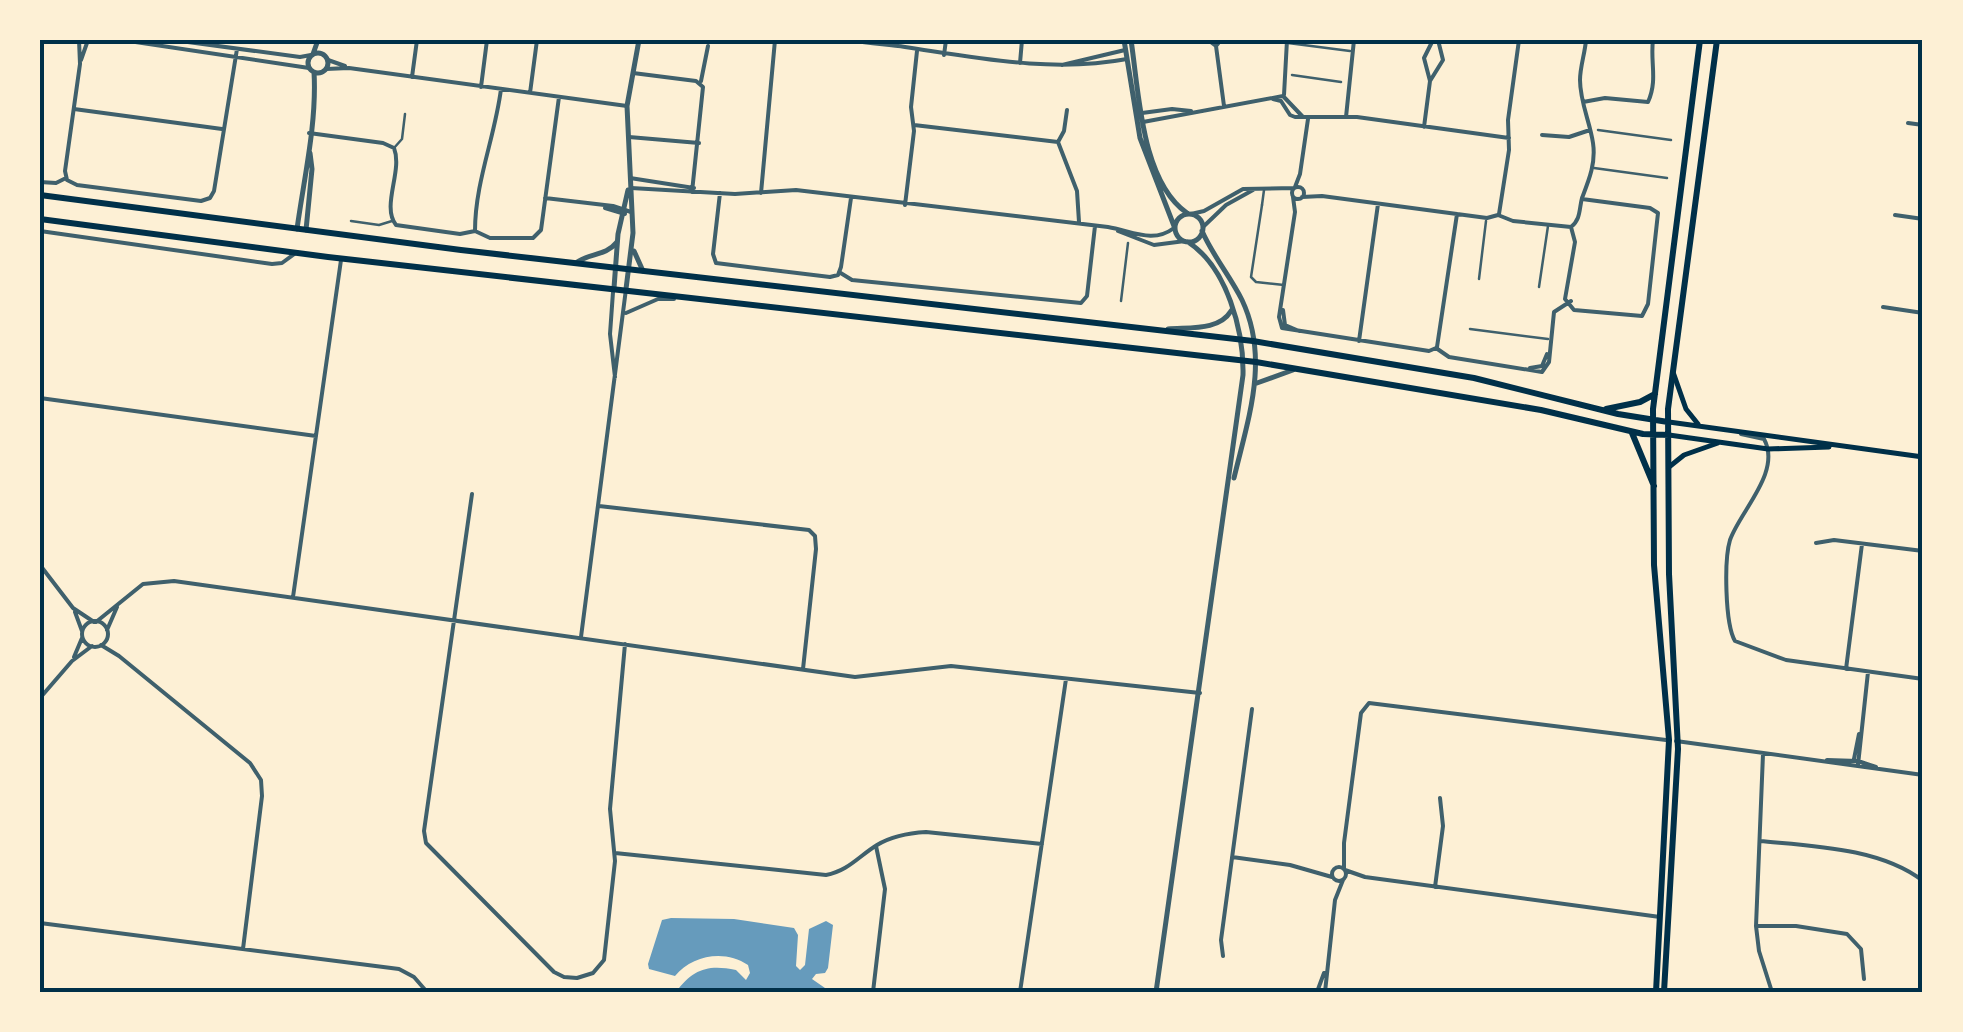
<svg xmlns="http://www.w3.org/2000/svg" width="1963" height="1032" font-family="'Sofia Sans Condensed',sans-serif">
	<rect width="100%" height="100%" fill="#fdf0d5"/>
	<path fill="#669bbc" d="M671,918l63,1 60,9 4,7 -2,31 4,4 5,-5 4,-36 17,-8 7,4 -5,43 -3,5 -9,1 -4,5 13,9v4h-149c17,-23 32,-28 60,-22l10,10 4,-7 -2,-8c-23,-16 -56,-10 -73,11l-26,-7 -1,-5 14,-44z"/>
	<g fill="none" stroke-linecap="round" stroke-linejoin="round">
		<path stroke="#3f606c" stroke-width="2.5" d="M1288,43l62,8
			M394,148l8,-9 3,-25
			M1262,205l2,-15
			M351,221l28,4 13,-4"/>
		<path stroke="#3f606c" stroke-width="2.5" d="M1292,75l49,7
			M1598,130l73,10
			M1594,168l73,10
			M1262,205l-11,72 5,5 28,3
			M1479,279l7,-58
			M1539,287l9,-61
			M1121,301l7,-58
			M1470,329l78,10"/>
		<path stroke="#3f606c" stroke-width="4" d="M79,40l1,24 -15,107 2,9 10,5 124,16 9,-3 4,-7 23,-142
			M122,40l187,28
			M173,40l127,17 11,-2
			M852,40c17,4 35,4 53,7 74,11 147,26 222,12
			M1208,40l8,6
			M1221,40l-5,6 8,60
			M944,55l2,-15
			M81,60l7,-20
			M328,60l17,6
			M1020,63l2,-23
			M1062,65l63,-15
			M326,69l23,-1 278,38
			M633,73l63,8 7,6 -11,105
			M412,77l5,-37
			M701,81l7,-35
			M1430,81l-6,-23 9,-18
			M481,87l6,-47
			M530,93l7,-53
			M1284,95l3,-55
			M1283,96l20,21
			M1273,99l8,2 9,14 5,2h62l152,21
			M1583,102l22,-4 43,4c10,-22 2,-40 5,-62
			M74,109l148,20
			M1142,113l30,-4 19,2
			M1346,117l8,-77
			M1143,122l140,-26
			M1908,123l15,2
			M914,125l144,17 19,49 2,31
			M1424,127l6,-46 13,-21 -5,-20
			M309,133l74,10 11,5c9,23 -13,58 2,77l64,9 15,-3 15,7h43l8,-8 18,-133
			M1542,135l27,2 21,-7
			M629,137l70,6
			M1058,142l6,-11 3,-21
			M630,178l64,10
			M40,182l16,1 10,-5
			M1292 193a6 6 0 1 1 12 0a6 6 0 1 1-12 0Z
			M1295,187l5,-13 8,-55
			M631,188l104,6 61,-4 312,37c24,4 45,17 66,1
			M720,193l-7,61 3,9 114,14 8,-2 3,-8 10,-69
			M761,193l14,-153
			M1293,197l2,15 -16,105 3,11 147,23 7,-3
			M1302,197l20,-1 165,22 11,-3 15,6 58,6
			M545,198l68,8 18,6
			M1582,199l68,9 8,5 -10,91 -6,12 -68,-6 -9,-11 10,-57 -4,-15c10,-8 8,-18 11,-29 7,-18 14,-35 11,-55 -3,-21 -13,-41 -13,-63 0,-13 5,-27 6,-40
			M905,205l9,-74 -3,-24 6,-56
			M605,208l20,6
			M1191,214l13,-3 39,-22 51,-1
			M1499,214l10,-64 -1,-30 11,-80
			M1895,215l28,4
			M1203,227l23,-22 27,-15
			M40,231l232,33 10,-1 15,-11
			M475,231c0,-49 20,-94 26,-142
			M1118,231l36,14 31,-4
			M839,272l13,8 229,23 6,-7 8,-70
			M613,292l-3,42 5,43
			M1883,307l40,6
			M1283,310l2,15 14,6
			M626,313l32,-14h16
			M1359,341l19,-137
			M1437,347l20,-133
			M1436,348l13,9 93,15 7,-10 5,-50 17,-11
			M1530,368l12,-2 5,-12
			M40,398l276,38
			M1741,434l23,5c18,33 -24,72 -34,101 -6,20 -5,84 5,101l51,19 137,19
			M472,494l-48,337 2,12 128,129 10,5 13,1 16,-5 11,-13 11,-99 -5,-52 15,-165
			M599,506l210,24 6,6 1,13 -13,120
			M1816,543l18,-3 89,11
			M40,565l33,43 21,14
			M293,597l48,-337
			M75,612l7,19
			M82 634a13 13 0 1 1 26 0a13 13 0 1 1-26 0Z
			M96,622l47,-38 31,-3 681,96 96,-11 249,27
			M107,630l10,-23
			M581,637l45,-348
			M101,645l18,11 131,107 11,17 1,16 -19,153
			M74,657l8,-19
			M1846,669l16,-125
			M40,698l32,-37 20,-15
			M1676,741l247,34
			M1763,754l-7,172 3,25 13,41
			M1854,759l5,-25
			M1827,760l31,1 18,6
			M1858,765l10,-93
			M1760,841c52,5 121,7 163,40
			M615,853l211,22c22,-4 33,-19 51,-30 15,-9 31,-12 49,-13l116,12
			M1232,857l58,8 42,12
			M1332 874a7 7 0 1 1 14 0a7 7 0 1 1-14 0Z
			M1344,868v-25l17,-130 8,-10 297,37
			M1345,870l20,7 295,40
			M1435,887l8,-61 -3,-28
			M40,923l359,46 15,8 13,15
			M1756,926h40l51,8 14,15 3,30
			M1223,956l-2,-16 31,-231
			M873,992l12,-103 -9,-43
			M1020,992l46,-313
			M1317,992l7,-19
			M1325,992l10,-92 8,-20"/>
		<path stroke="#3f606c" stroke-width="5" d="M1124,40l16,98 34,88
			M1131,40c8,52 10,141 56,173
			M308 63a10 10 0 1 1 20 0a10 10 0 1 1-20 0Z
			M313,54l5,-14
			M1175 228a14 14 0 1 1 28 0a14 14 0 1 1-28 0Z
			M297,229c7,-51 20,-106 17,-157
			M306,230l6,-61 -2,-16
			M1202,231c11,25 28,45 40,69 28,59 6,119 -8,178
			M634,251l9,20
			M576,263c12,-10 30,-7 40,-20
			M614,288l4,-54 10,-44
			M626,289l7,-56 -6,-127 12,-66
			M1168,329c21,-2 51,2 63,-18
			M1257,383l36,-13
			M1156,992l87,-617c1,-44 -16,-108 -55,-133"/>
		<path stroke="#003049" stroke-width="5" d="M1673,372l13,37 12,15
			M1669,422l254,35
			M1669,435l99,14 61,-2
			M1669,467l15,-12 34,-12"/>
		<path stroke="#003049" stroke-width="6" d="M40,195l421,55 792,91 221,37 144,36 50,8
			M40,219l288,38 928,105 285,48 102,24 26,1
			M1606,409l34,-7 15,-8
			M1632,433l22,53
			M1656,992l13,-252 -15,-175 -1,-156 47,-369
			M1664,992l14,-243 -9,-175 -1,-165 49,-369"/>
	</g>
	<rect width="1963" height="1032" fill="none" stroke="#fdf0d5" stroke-width="85"/>
	<rect x="42" y="42" width="1878" height="948" fill="none" stroke="#003049" stroke-width="4"/>
</svg>
